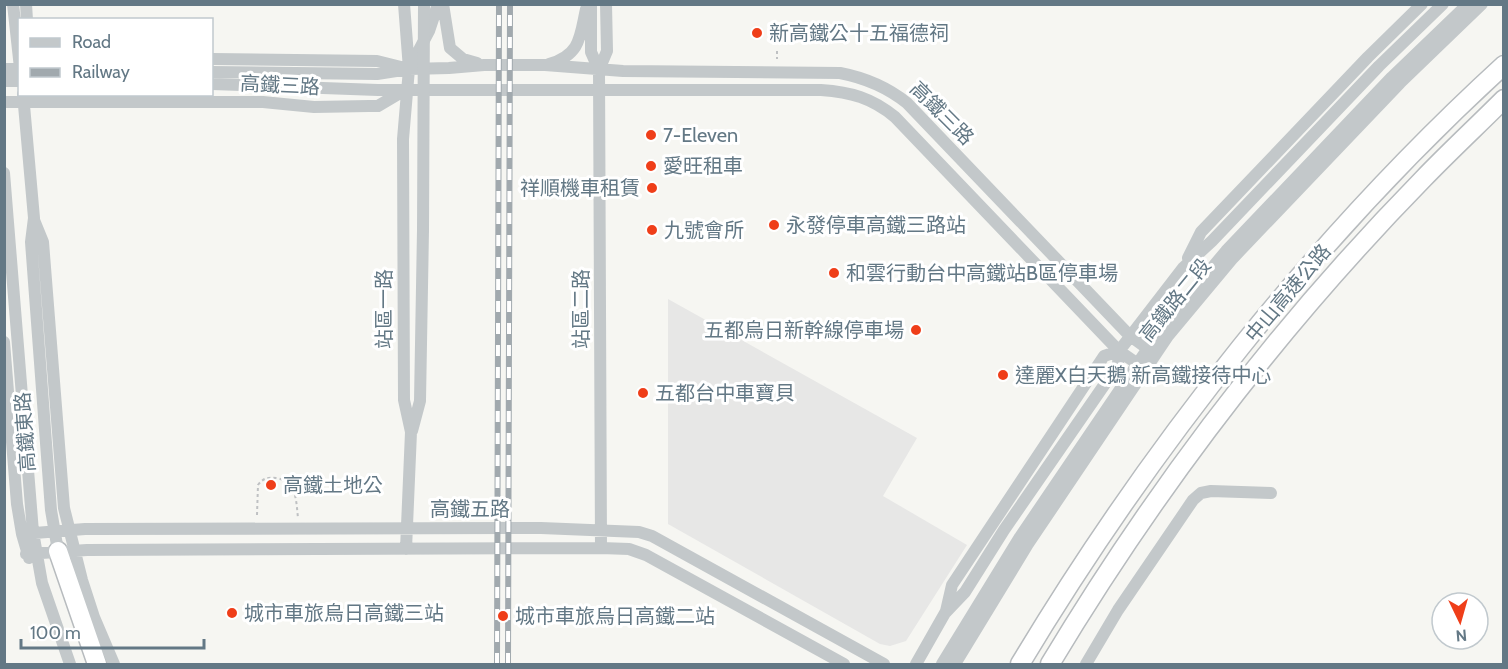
<svg xmlns="http://www.w3.org/2000/svg" width="1508" height="669" font-family="Cabin,'Noto Sans TC',sans-serif">
	<rect width="100%" height="100%" fill="#f6f6f2"/>
	<path fill="#e7e7e6" d="M668,299l249,139 -34,58 84,49 -61,96 -16,5 -10,-2 -212,-120z"/>
	<g fill="none" stroke-linecap="round" stroke-linejoin="round">
		<g stroke="#b7bbbe" stroke-width="21">
			<path id="highway" d="M58,551l39,113
				M1020,664c131,-218 296,-427 484,-599
				M1050,664c104,-173 231,-340 373,-485 26,-27 54,-53 81,-80"/>
		</g>
		<path stroke="#bfc1c3" stroke-width="2" stroke-dasharray="3 3" stroke-linecap="butt" d="M777,51v8
			M257,515l1,-30c5,-7 10,-8 18,-7 21,3 20,23 22,40"/>
		<path stroke="#c3c8ca" stroke-width="12" d="M13,4l7,64
			M26,4l1,16
			M404,4l5,65 -6,70 1,261 7,32 -5,117
			M443,4l7,44 13,11 14,4
			M591,4v48l8,18 2,478
			M212,59l165,2 28,7
			M549,64c32,-9 31,-28 37,-55
			M4,69h16
			M409,69l20,-38 9,-27
			M599,70l8,-19 -1,-47
			M212,72l165,2 32,-5 40,-1 35,-3h61l78,6 217,2c26,5 47,14 67,30l223,233 25,18
			M4,81h16
			M212,84l166,6h443c30,2 51,8 74,27l224,234 26,18
			M23,94l11,124 -3,24 20,268 7,41
			M4,102h259l51,5 55,-1h9l27,-16
			M4,173l29,359 9,51 28,81
			M34,220l9,22 21,266 18,72 12,37 20,47
			M1188,258l13,-26 167,-175 54,-53
			M4,342l13,162 5,30 7,24
			M412,431l8,-30 3,-171
			M22,534l63,-5 456,-1 98,4 13,4 232,128
			M26,554l61,-4 514,-2 28,1 17,6 198,109
			M946,611l6,-26 152,-229 15,-5
			M916,664l29,-51 20,-21 39,-62 114,-165 1,-14 64,-83 29,-27 167,-175 64,-62
			M942,664l78,-127 141,-208 65,-78 166,-174 76,-73
			M955,664l73,-120 140,-208 65,-78 167,-175 82,-79
			M1086,664l32,-54 75,-110 8,-7 10,-2 60,2"/>
		<use href="#highway" stroke="#fff" stroke-width="18"/>
		<g stroke="#a1a9ae" stroke-width="6">
			<path id="rail" d="M497,664l2,-660
				M508,664l2,-660"/>
		</g>
		<use href="#rail" stroke="#fff" stroke-width="4" stroke-dasharray="11" stroke-linecap="butt"/>
		<path stroke="#c3c8ca" stroke-width="12" d="M423,230l1,-226"/>
	</g>
	<g fill="#ef3e19" stroke="#fff" stroke-width="2">
		<circle cx="757" cy="33" r="6"/>
		<circle cx="651" cy="135" r="6"/>
		<circle cx="651" cy="166" r="6"/>
		<circle cx="652" cy="188" r="6"/>
		<circle cx="774" cy="225" r="6"/>
		<circle cx="652" cy="230" r="6"/>
		<circle cx="834" cy="273" r="6"/>
		<circle cx="916" cy="330" r="6"/>
		<circle cx="1003" cy="375" r="6"/>
		<circle cx="643" cy="393" r="6"/>
		<circle cx="271" cy="485" r="6"/>
		<circle cx="232" cy="613" r="6"/>
		<circle cx="503" cy="616" r="6"/>
	</g>
	<g text-anchor="middle" stroke-width="6" stroke-linejoin="round" paint-order="stroke">
		<g font-size="20" fill="#637885" stroke="#fff" text-anchor="start">
			<text x="769" y="40">新高鐵公十五福德祠</text>
			<text x="663" y="142">7-Eleven</text>
			<text x="663" y="173">愛旺租車</text>
			<text x="640" y="195" text-anchor="end">祥順機車租賃</text>
			<text x="786" y="232">永發停車高鐵三路站</text>
			<text x="664" y="237">九號會所</text>
			<text x="846" y="280">和雲行動台中高鐵站B區停車場</text>
			<text x="904" y="337" text-anchor="end">五都烏日新幹線停車場</text>
			<text x="1015" y="382">達麗X白天鵝 新高鐵接待中心</text>
			<text x="655" y="400">五都台中車寶貝</text>
			<text x="283" y="492">高鐵土地公</text>
			<text x="244" y="620">城市車旅烏日高鐵三站</text>
			<text x="515" y="623">城市車旅烏日高鐵二站</text>
		</g>
		<g font-size="20" fill="#637885" stroke="#fff">
			<text transform="translate(280 85) rotate(3)" y="7">高鐵三路</text>
			<text transform="translate(942 113) rotate(45)" y="7">高鐵三路</text>
			<text transform="translate(1288 293) rotate(-50)" y="7">中山高速公路</text>
			<text transform="translate(1175 300) rotate(-51)" y="7">高鐵路二段</text>
			<text transform="translate(384 309) rotate(-90)" y="7">站區一路</text>
			<text transform="translate(581 309) rotate(-90)" y="7">站區二路</text>
			<text transform="translate(25 432) rotate(-94)" y="7">高鐵東路</text>
			<text x="470" y="516">高鐵五路</text>
		</g>
	</g>
	<rect width="1508" height="669" fill="none" stroke="#637885" stroke-width="12"/>
	<rect x="18" y="18" width="195" height="78" fill="#ffffff" stroke="#c1c9ce" stroke-width="1.5"/>
	<rect x="30" y="38" width="30" height="9" fill="#c3c8ca" stroke="#c1c9ce" stroke-width="1.5"/>
	<text x="72" y="48" font-size="18" fill="#637885">Road</text>
	<rect x="30" y="68" width="30" height="9" fill="#a1a9ae" stroke="#c1c9ce" stroke-width="1.5"/>
	<text x="72" y="78" font-size="18" fill="#637885">Railway</text>
	<g transform="translate(1460 621) rotate(175)"><circle r="28" fill="#ffffff" stroke="#c1c9ce" stroke-width="1.5"/>
	<path d="M0-4.5L10 22L0 15L-10 22Z" fill="#ef3e19"/>
	<text y="-9" font-size="16" font-weight="bold" text-anchor="middle" fill="#637885">N</text>
	</g>
	<path d="M21 639v9h183v-9" fill="none" stroke="#637885" stroke-width="3"/>
	<text x="30" y="639" font-size="18" fill="#637885" stroke="#ffffff" stroke-width="4.5" paint-order="stroke">100 m</text>
</svg>
